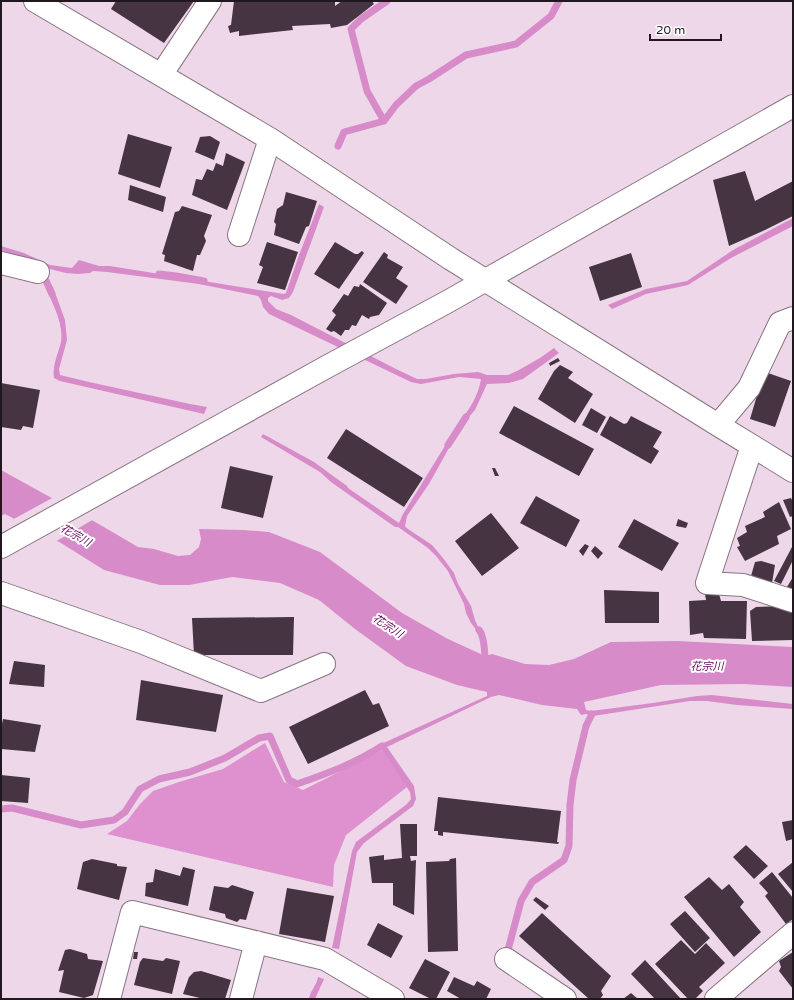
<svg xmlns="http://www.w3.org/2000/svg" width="794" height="1000" font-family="'Varela Round','Noto Sans JP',sans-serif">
	<rect width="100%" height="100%" fill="#eed7e8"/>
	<path fill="#de90cf" d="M265,743l19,39 19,8 82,-41 22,38 -61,48 -12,30 -1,22 -226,-53 20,-13 13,-17 13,-13 26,-9 44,-13z"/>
	<path fill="#d88bc9" d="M319,204l5,3 -31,85 -4,6 -7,2 -11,-4 -3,2v3l8,8 15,6 105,54 21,10h9l28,-5 24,-2 9,3h21l9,-4 23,-13 14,-10 5,5 -36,26 -14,4 -22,1 -12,26 -13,15 -4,-1c11,-14 20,-27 23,-45l-10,-1 -12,-1 -38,7 -10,-2 -142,-68 -6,-7 -2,-7 -3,-4 -59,-12 -92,-12 -14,-1 -3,2 -12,1 -12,-1 -20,-5 -45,-18v-4l23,7 26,12 22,3 7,-8 20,6h11l174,28 2,-1 13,-38z
		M793,218v8l-62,32 -43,27 -42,9 -34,15 -4,-4 38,-16 41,-8 46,-31z
		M50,284l3,3 12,33 2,20 -8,29 1,6 29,7 101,22 17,3 -3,7 -144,-33 -6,-3c-2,-12 4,-24 7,-36 3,-19 -9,-39 -16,-56z
		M263,434l51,28 33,24 1,2 51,35 4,-9 48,-78 3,3 -25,45 -22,32 -2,10 3,3 24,16 11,13 11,15 4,11 13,22 4,14 3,7 6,4 1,7h-4l-2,-5 -8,-10 -5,-10 -2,-9 -16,-33 -12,-15 -8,-8 -30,-21h-3l-64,-45 -11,-10 -59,-35z
		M1,470l96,53 41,24 16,2 24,7 12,-1 9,-8 2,-8 -2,-10 45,1 25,2 51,20 82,61 46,26 37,17 7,-2 33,10 24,1 25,-6 37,-17 67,-1 115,6v40l-49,-3 -83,1 -77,17 2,8 5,1 62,-8 44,-7 15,-1 81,9v5l-56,-4 -30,-4h-17l-97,15 -7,-2 -5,1 -4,-6 -35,-4 -43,-10 -8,2 -104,50 27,39 2,13 -3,7 -49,37 -7,9 -18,97 -7,-1 20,-97 4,-9 51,-38 4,-5 -1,-7 -31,-47 108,-49v-4l-30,-7 -51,-19 -51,-37 -36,-29 -39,-17 -48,-6 -43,8h-29l-56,-15 -43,-27 -56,-29 -4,2z
		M318,977l6,2 -9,20h-6c1,-8 8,-14 9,-22z"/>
	<path fill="#eed7e8" d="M54,497l40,22 -39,23 -43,-22z"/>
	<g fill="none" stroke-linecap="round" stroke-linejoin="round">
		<path stroke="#d88bc9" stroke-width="7" d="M384,121l-17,-30 -16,-62 10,-10 26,-18
			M338,146l6,-14 40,-11 12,-16 20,-19 13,-7 37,-24 50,-11 35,-28 8,-15
			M42,272l10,22
			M159,274l17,2 28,5
			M448,445l18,-28
			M479,630c6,7 6,25 6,34
			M1,809l11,-1 69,17 33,-5 11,-8 15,-23 19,-10 31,-7 35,-14 34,-20 11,-2 19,44 8,4c29,-10 59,-21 85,-38
			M508,950l13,-49 11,-19 32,-22 5,-14 1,-41 3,-25 13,-54 6,-12"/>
	</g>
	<path fill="#463442" d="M116,1h78l-30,42 -53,-34z
		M234,1h101v5l7,-5h30l2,3 -27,21 -16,3 -1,-4 -38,2 1,4 -54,6v-5l-9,2 -2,-7 3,-1z
		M128,134l44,13 -12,41 -42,-14z
		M210,136l10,6 -6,18 -19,-8 5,-15z
		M226,153l19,9 -18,48 -35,-15 4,-16 6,1 5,-11 6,2 3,-8 7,3z
		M745,171l10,30 38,-20v35l-28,14 -36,16 -16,-66z
		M130,185l36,12 -3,15 -35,-12z
		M286,192l31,9 -8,25 -3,1 -7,17 -25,-9 2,-11 -2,-2 3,-13 6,-4z
		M182,206l30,9 -8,21 2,5 -6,14h-3l-4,16 -29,-10 1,-6 -3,-1 13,-42 4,-1z
		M267,242l31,10 -13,38 -28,-7 6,-16 -4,-2z
		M335,242l20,12h3l4,-3 2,2 -25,36 -25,-15z
		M384,252l4,3 -1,3 16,9 -7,11 12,8 -12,18 -33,-22z
		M631,253l11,34 -42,14 -11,-34z
		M360,284l27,19 -8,12 -9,2 -1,2 -7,-4 -6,11 -4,-1 -3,5h-4l-4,6 -7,-5 -3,1 -5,-3 10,-14 -4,-4 12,-17 4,2 6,-10 5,1z
		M558,358l2,3 -10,5 -1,-3z
		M560,365l13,7 -5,6 25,16 -18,29 -37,-24 16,-28z
		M765,372l26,9 -16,46 -25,-8 11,-37z
		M1,383l39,7 -7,38 -10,-2 -2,4 -20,-3z
		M514,406l80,43 -15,27 -80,-43z
		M591,408l15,9 -9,16 -15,-8z
		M610,416l14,8 3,-1 4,-7 31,16 -9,15 6,4 -8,13 -51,-29z
		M346,429l77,49 -19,29 -77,-49z
		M230,466l43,10 -10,42 -42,-10z
		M492,468h3l4,8h-4z
		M536,496l44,24 -14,27 -46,-24z
		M791,498l2,4v14l-3,1 -7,-17z
		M779,502l12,27 -14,7 2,8 -34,17 -8,-14 3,-1 -3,-8 10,-6 -2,-6 20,-9 -2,-5z
		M491,513l28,35 -37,28 -27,-35z
		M634,519l45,24 -17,28 -44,-24z
		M678,519l10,4 -2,5 -10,-2z
		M585,544l4,2 -6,10 -4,-5z
		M595,546l8,7 -5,6 -7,-8z
		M792,547h1v13l-12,24 -7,-3z
		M761,561l14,4 -3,18 -21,-7 4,-14z
		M793,577v13l-6,-3z
		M604,590l55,2v31h-54z
		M705,594h14l2,7h26l-1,38 -42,-1 -1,-5 -13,2 -1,-34 17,-1z
		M788,606l5,4v30l-41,1 -2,-30 6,-4z
		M294,617l-1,38h-99l-2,-37z
		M14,661l31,4 -1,22 -35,-3z
		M141,680l82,15 -7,37 -80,-12z
		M365,690l8,15 6,-2 10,23 -81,38 -19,-37z
		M3,719l38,6 -6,27 -34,-3v-20z
		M1,775l29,3 -2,25 -27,-2z
		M438,797l123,14 -4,31h2l-1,2 -115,-12v4l-5,-1v-4h-4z
		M793,820v19l-7,2 -4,-19z
		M400,824h17v32h-7l1,5 5,-1 -2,55 -21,-10v-22h-21l-3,-26 15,-2v5l18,-2z
		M746,845l22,21 -14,13 -21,-22z
		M456,858l2,93 -30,1 -2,-90 23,-1 1,-2z
		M92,859l25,5v2l10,1 -8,33 -42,-11 6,-27z
		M793,862v30l-15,-18z
		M183,867l12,3 -7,36 -43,-10 1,-13 7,-1 2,-13 25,7z
		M772,872l21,26v21l-7,5 -21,-28 3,-3 -9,-10z
		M709,877l13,13 7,-6 15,18 -4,5 21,25 -27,25 -50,-60z
		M232,885l22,7 -8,28 -6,-1 -3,3 -11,-4 -1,-4 -16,-4 5,-24 14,2z
		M287,888l47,8 -9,46 -46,-8z
		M536,897l13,9 -4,4 -12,-10z
		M685,911l25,27 -15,14 -25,-28z
		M542,913l69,63 -10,15 2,4 -3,4h-11l-70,-63z
		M378,923l25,13 -12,22 -24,-13z
		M681,940l14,14 11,-11 19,20 -26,24 4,4 -8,8h-7l-33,-35z
		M70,949l17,5 1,5 15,2 -10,34 -9,3 -25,-6 5,-22 -6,1 7,-21z
		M134,952h4l-1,7h-4z
		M793,952v37l-14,-18 2,-4 -2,-6z
		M143,958l20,3 3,-3 14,3 -8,33 -38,-9 6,-23z
		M425,959l25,13 -14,27h-5l-22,-11z
		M645,960l36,39h-26l-24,-25z
		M201,971l30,9 -6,19h-21l-21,-5 6,-17 5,-5z
		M454,977l20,9 3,-5 14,8 -5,10h-25l-14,-8z
		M631,993l7,6h-15z"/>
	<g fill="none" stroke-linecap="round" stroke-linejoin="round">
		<g stroke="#887483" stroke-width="24">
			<path id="minor" d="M35,1l235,138 181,120 267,166 75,46
				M161,75l49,-74
				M239,235l31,-96
				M1,263l37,9
				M718,425l31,-37 31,-65 13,-5
				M752,446l-45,137 36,2 50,16
				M1,547l329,-182 117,-63 346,-196
				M1,593l140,49 120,49 63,-27
				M506,959l59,40
				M109,999l23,-87 193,47 68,40
				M241,999l15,-57
				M716,999l77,-66"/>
		</g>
		<use href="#minor" stroke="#fff" stroke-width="22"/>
	</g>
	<g text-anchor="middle" stroke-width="4" stroke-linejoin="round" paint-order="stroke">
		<g font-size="11" font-style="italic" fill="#68085d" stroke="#fff">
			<text transform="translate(76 535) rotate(29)" y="4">花宗川</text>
			<text transform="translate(388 626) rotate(33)" y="4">花宗川</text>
			<text x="707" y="670">花宗川</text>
		</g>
	</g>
	<rect width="794" height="1000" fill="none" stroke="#20181e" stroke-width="4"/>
	<path d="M650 34v6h71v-6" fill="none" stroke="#20181e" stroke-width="2"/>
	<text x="656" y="34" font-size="12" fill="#20181e" stroke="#ffffff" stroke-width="3" paint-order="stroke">20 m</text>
</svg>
